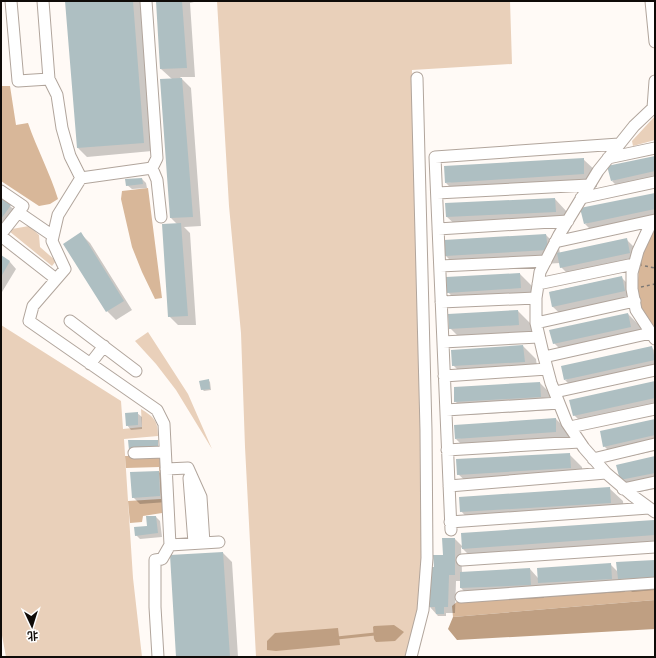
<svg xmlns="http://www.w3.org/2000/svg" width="656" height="658" font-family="Overpass,'Noto Sans SC',sans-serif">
	<rect width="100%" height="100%" fill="#fffaf6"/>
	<path fill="#e9d0ba" d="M217,1h293l2,63 -100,6 11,474 -5,66 -13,47h-149l-11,-210 -4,-114 -12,-127z
		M655,116v24l-22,6 -1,-5z
		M29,226l10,9 1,12 16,14 -4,5 -43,-35 3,-2z
		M1,325l120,76 2,28 19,-2 -1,-18c13,8 17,12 17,27l-34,3 9,139 9,79h-136l-5,-27z
		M148,332l40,62 24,55 -36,-59 -20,-26 -21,-23z"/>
	<path fill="#d8b799" d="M1,86h9l6,39 12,-2c9,26 22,50 30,76l-8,5 -11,2 -38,-25z
		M148,188l14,110 -7,1 -13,-27 -10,-25 -11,-48 1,-8z
		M655,229v99l-12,-16 -6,-16 2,-31 6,-18z
		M125,456h32l4,4 3,49 -2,4 -19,3 -1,6 -12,1 -2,-22 33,-2 -2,-32 -33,1z
		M655,587v13l-202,17 -1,-11 6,-5z"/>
	<path fill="#bf9f82" d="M655,600v29l-198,11 -9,-11 5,-12z
		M394,625l10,7 -9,9 -19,1 -2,-3 -1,-12 1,-1z
		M338,628l2,17 -64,6 -9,-1v-9l8,-8z"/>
	<path fill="#0003" d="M66,1h74l12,150 -65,6 -9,-9z
		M157,1h36l1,1 -4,1 5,74h-15l11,11 10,138 -17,1 6,6 6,92h-18l-9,-9 8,-92 -6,-6 1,-139 -11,-10z
		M655,157v30l-30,7 -13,-13z
		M583,159l14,13v15l-138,9 -13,-13z
		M142,179l4,4 1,5 -15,1 -5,-4z
		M655,194v31l-57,12 -13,-13z
		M1,199l9,7 9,8 -18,18z
		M555,199l13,14 1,12 -108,5 -14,-13 -1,-13z
		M81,234l9,9 42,67 -16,10 -9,-9z
		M546,235l13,13 1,6 67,-14 13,13 2,13 -68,14 -13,-13 -1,-4 -101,6 -13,-13 -1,-15z
		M1,256l9,6 6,7 -14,23 -1,-1z
		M520,274l13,13 1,14 -73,5 -13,-14z
		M621,277l13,13 4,14 -71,16 -14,-13 -3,-15z
		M518,311l13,13 1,14 -68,4 -14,-14z
		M628,314l13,13 3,13 -77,16 -13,-13z
		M523,346l13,13 2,16 -71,4 -14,-14z
		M651,347l4,4v25l-77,17 -13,-13z
		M208,380l2,2 1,8 -7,1 -2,-2z
		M655,382v31l-68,15 -13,-13z
		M540,383l13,13 1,14 -86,5 -13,-14z
		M137,413l5,4v12l-11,1 -4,-5z
		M556,419l13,13v13l-100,7 -13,-13z
		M655,420v31l-38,8 -13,-13z
		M569,454l13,13 1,14 -111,6 -14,-13z
		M655,457v32l-21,4 -13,-13z
		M159,472l6,6 2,24 -27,2 -7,-7z
		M609,488l14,13 1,15 -150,9 -13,-14z
		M156,517l4,4 2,16 -22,2 -4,-4 12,-8z
		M654,521l1,2v26l-179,13 -15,-15 1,26 68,-4 8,9 72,-14 8,8 37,-11v29l-23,2 -8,-8 1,8 -73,4 -9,-9 1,11 -70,3 -13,-13v-7h-5l-1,32h-9v3h-8l-8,-9 5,-39 20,-29 8,8z
		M223,553l9,9 6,95h-61z"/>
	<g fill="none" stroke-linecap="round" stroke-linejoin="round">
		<path stroke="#bf9f82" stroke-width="3" d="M337,638l38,-4"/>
	</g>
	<path fill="#aebfc2" d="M65,1h68l11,142 -67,5z
		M156,1h26l5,67 -27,1z
		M182,78l11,139 -23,1 -10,-139z
		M655,156v15l-44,10 -4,-15z
		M584,158v16l-139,9 -1,-17z
		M142,178l1,6 -17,2 -1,-7z
		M655,193v16l-71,15 -4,-16z
		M1,198l10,7 -10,14z
		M555,198l1,14 -110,5 -1,-14z
		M181,223l7,93 -20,1 -6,-93z
		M81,232l43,69 -18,11 -43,-68z
		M546,234l2,16 -103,6 -1,-16z
		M627,238l3,15 -70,15 -3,-15z
		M1,255l9,6 -9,16z
		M520,273l1,15 -74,5 -1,-16z
		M622,276l3,15 -73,16 -3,-15z
		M518,310l1,15 -70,4 -1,-15z
		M628,313l3,14 -78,17 -4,-14z
		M523,345l2,17 -73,4 -1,-16z
		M652,346l3,14 -91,20 -3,-14z
		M209,379l1,10 -9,1 -2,-9z
		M655,381v17l-82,18 -4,-16z
		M540,382l1,15 -87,5v-15z
		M138,412v13l-12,1 -1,-13z
		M556,418v14l-101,7 -1,-14z
		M655,419v16l-52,12 -3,-16z
		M128,440h30v9l-29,1z
		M570,453l1,15 -114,7 -1,-16z
		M655,456v17l-35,7 -4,-15z
		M159,471l1,25 -28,2 -2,-26z
		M610,487l1,16 -151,9 -1,-15z
		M146,516h10l2,17 -23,3 -1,-9 13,-1z
		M654,520l1,15 -193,14 -1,-16z
		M442,538h13v37h-6l-1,32h-4v7h-8l-1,-7h-6l2,-40h3l-1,-12h10z
		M223,552l7,105h-54l-6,-102z
		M655,560v17l-37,2 -2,-17z
		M611,563l1,16 -74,4 -1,-15z
		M530,568l1,17 -71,3v-16z"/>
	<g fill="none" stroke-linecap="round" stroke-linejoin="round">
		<g stroke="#b1a59c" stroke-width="13">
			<path id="minor" d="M11,1l7,80 31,-2
				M43,1l6,78 8,16 5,33 8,28 11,22 71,-10
				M146,1l11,157 -5,10 5,12 4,37
				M651,1l4,41
				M655,81l-2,27h2
				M653,108l-19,18 -36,45 -39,64 -19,37 -4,26v25l7,30 8,30 16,40 17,25 22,25 27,23 22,16
				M608,158l47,-10
				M81,178l-23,37 -6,26 13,28 -32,37 -4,15 128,89 7,14 6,121 -8,14 -7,1v47l3,50
				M1,191l22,15 -22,28
				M437,193l152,-8
				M581,198l74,-16
				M18,212l35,24
				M652,221l-14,30 -6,22v16l4,21 19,29
				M438,229l130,-8
				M1,236l55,43
				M555,242l100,-22
				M440,266l106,-5
				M538,284l96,-20
				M441,302l95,-4
				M70,321l66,50
				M536,323l99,-22
				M443,342l96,-5
				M544,357l107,-24
				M90,364l14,-18
				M444,376l103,-7
				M555,392l100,-22
				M446,410l113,-7
				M570,427l85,-18
				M447,450l133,-8
				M134,453l31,-1
				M593,459l62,-15
				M166,469l22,-1 13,29 3,46
				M189,478l5,65
				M449,486l157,-13
				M623,489l32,-7
				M450,522l199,-14
				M451,530l-16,-373 184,-13
				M170,545l49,-3
				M462,560l193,-13
				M461,597l194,-14
				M411,657l12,-47 4,-52 -1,-128 -9,-352"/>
		</g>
		<path stroke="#7c7874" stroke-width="1.5" stroke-dasharray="3 3" stroke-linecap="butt" d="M645,266l10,2
			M641,287l14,-3"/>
		<use href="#minor" stroke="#fff" stroke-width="11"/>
	</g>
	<rect width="656" height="658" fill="none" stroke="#0f0b08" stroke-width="4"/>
	<g transform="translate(32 626) rotate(176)" stroke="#ffffff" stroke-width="3" paint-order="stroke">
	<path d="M0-3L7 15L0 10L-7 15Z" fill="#0f0b08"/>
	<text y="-6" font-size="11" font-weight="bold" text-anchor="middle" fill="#0f0b08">北</text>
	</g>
</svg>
